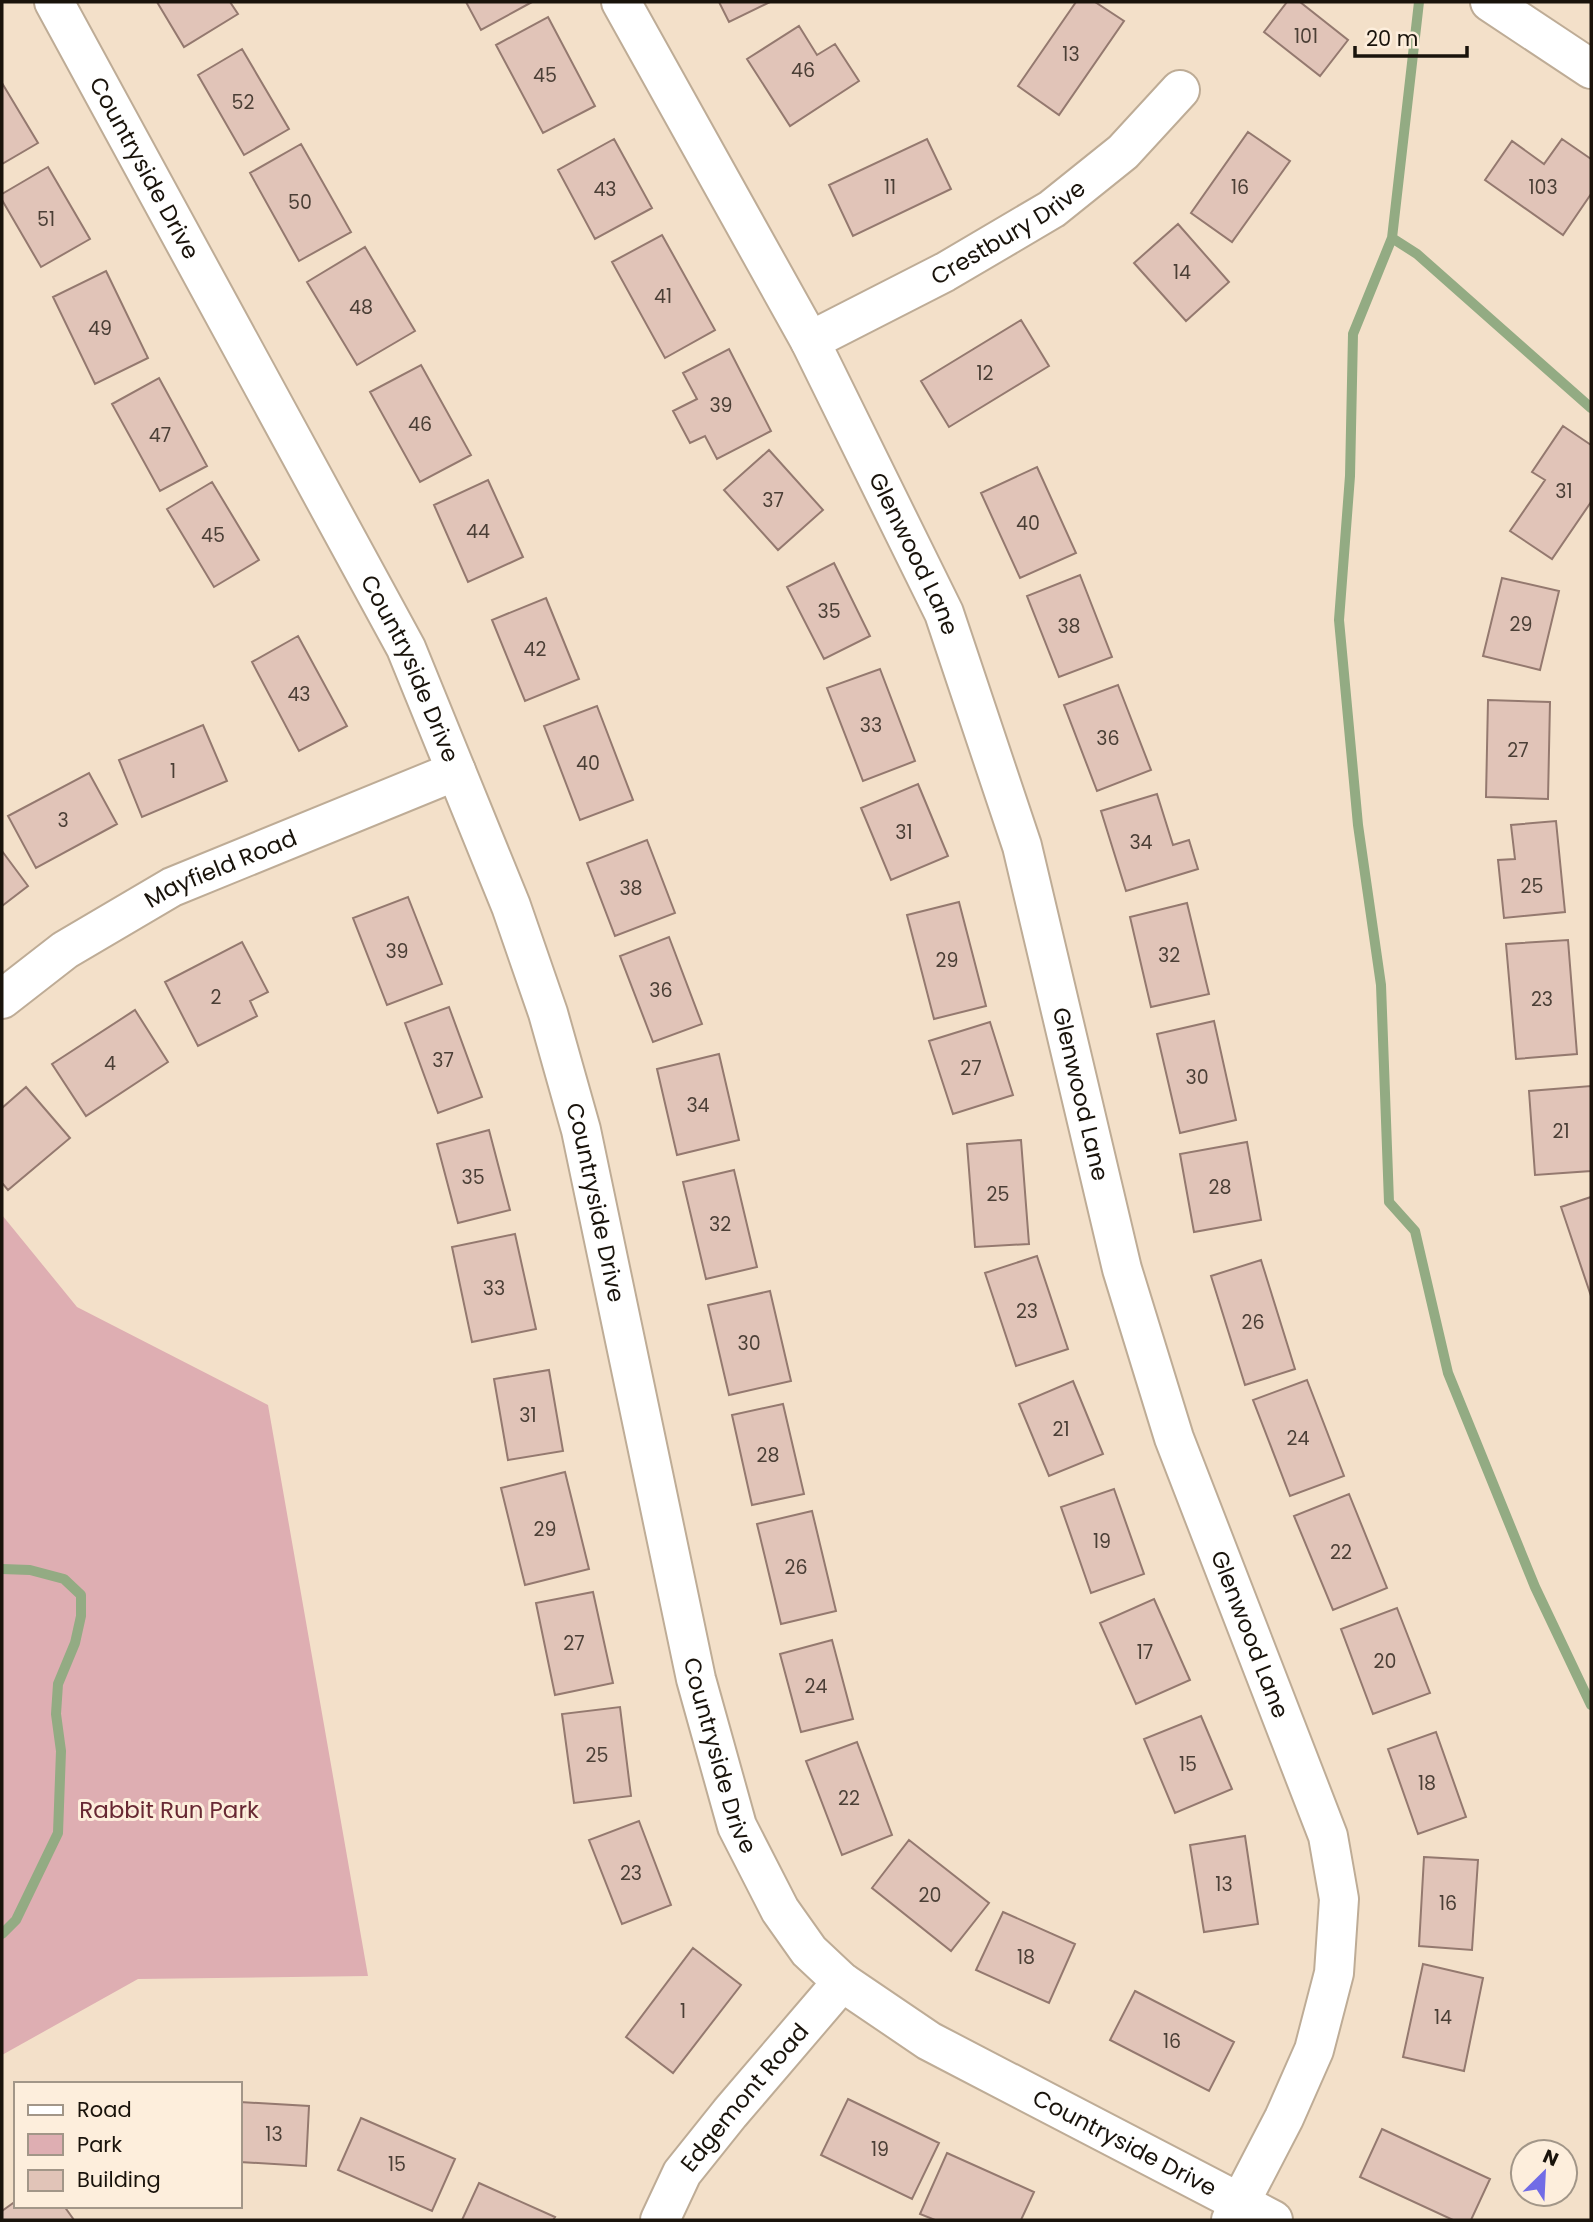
<svg xmlns="http://www.w3.org/2000/svg" width="1593" height="2222" font-family="Poppins,sans-serif">
	<rect width="100%" height="100%" fill="#f3e0c9"/>
	<path fill="#deaeb2" d="M2,1215l75,92 191,98 100,571 -230,3 -136,76z"/>
	<g fill="none" stroke-linecap="round" stroke-linejoin="round">
		<path stroke="#93ab83" stroke-width="10" d="M1419,2l-27,236 -39,96 -3,142 -11,144 19,205 23,160 8,217 26,29 33,142 87,214 56,118
			M1392,238l25,16 174,154
			M2,1569l28,1 34,9 17,16v21l-6,27 -17,41 -2,30 5,37 -3,82 -42,87 -14,14"/>
	</g>
	<path fill="#e1c4b8" stroke="#94796f" stroke-width="2" d="M157,2h73l8,12 -54,33z
		M466,2h66l-51,28z
		M719,2h51l-41,20z
		M1076,2h19l29,19 -65,94 -41,-29z
		M1287,2h13l48,38 -28,36 -56,-44z
		M548,17l47,89 -52,27 -47,-88z
		M799,26l18,29 18,-11 24,37 -69,45 -43,-67z
		M242,49l47,80 -45,26 -46,-80z
		M2,83l36,60 -36,21z
		M1248,132l42,29 -58,81 -41,-29z
		M614,139l38,69 -57,31 -37,-69z
		M927,139l24,50 -98,47 -24,-51z
		M1562,139l29,20v35l-28,41 -78,-55 27,-39 32,23z
		M301,144l50,88 -52,29 -49,-88z
		M48,167l42,72 -49,28 -39,-67v-6z
		M1178,224l51,58 -43,39 -52,-58z
		M662,235l53,95 -50,28 -53,-96z
		M365,247l50,84 -58,34 -50,-83z
		M106,271l42,87 -53,26 -42,-87z
		M1021,320l28,46 -100,61 -28,-46z
		M729,349l42,82 -54,28 -12,-23 -15,7 -17,-32 24,-12 -14,-26z
		M421,365l50,90 -51,27 -50,-90z
		M159,378l48,88 -47,25 -48,-87z
		M1563,426l28,19v57l-39,57 -42,-28 35,-51 -13,-8z
		M769,450l54,60 -45,40 -54,-60z
		M1037,467l39,86 -56,25 -39,-85z
		M488,480l35,77 -55,25 -34,-77z
		M212,482l47,78 -45,27 -47,-78z
		M834,563l36,73 -46,23 -37,-72z
		M1080,575l32,82 -53,20 -32,-81z
		M1502,578l57,13 -19,79 -57,-14z
		M546,598l33,81 -54,22 -33,-81z
		M298,636l49,90 -48,25 -47,-89z
		M880,669l35,92 -52,20 -36,-93z
		M1118,685l33,85 -54,21 -33,-86z
		M1488,700l62,2 -2,97 -62,-2z
		M597,706l36,94 -53,20 -36,-94z
		M203,725l24,56 -85,36 -23,-57z
		M89,773l28,51 -81,44 -28,-52z
		M918,784l30,72 -57,24 -30,-72z
		M1157,794l16,51 16,-5 9,29 -72,22 -25,-80z
		M1556,821l9,91 -61,6 -6,-58 17,-1 -4,-34z
		M647,840l28,73 -60,23 -28,-73z
		M2,851l26,35 -26,20z
		M408,897l34,87 -55,21 -34,-87z
		M959,902l27,104 -52,13 -27,-104z
		M1187,903l22,91 -58,13 -21,-90z
		M669,937l33,87 -49,18 -33,-86z
		M1568,940l9,114 -61,5 -10,-115z
		M242,942l26,50 -18,9 7,15 -59,30 -33,-64z
		M449,1007l33,90 -44,16 -33,-90z
		M135,1010l33,52 -82,54 -34,-52z
		M1214,1021l22,99 -56,13 -23,-99z
		M990,1022l23,73 -60,19 -24,-73z
		M719,1054l20,86 -62,15 -20,-86z
		M1591,1086v85l-56,4 -6,-84z
		M26,1087l44,51 -62,52 -6,-7v-75z
		M489,1130l21,80 -52,13 -21,-79z
		M1021,1140l8,104 -54,3 -8,-103z
		M1247,1142l14,78 -67,12 -14,-78z
		M734,1170l23,97 -51,12 -23,-97z
		M1591,1197v99l-30,-89z
		M515,1234l21,95 -64,13 -20,-95z
		M1037,1256l31,93 -52,17 -31,-93z
		M1261,1260l34,109 -50,16 -34,-109z
		M770,1291l21,90 -62,14 -21,-90z
		M549,1370l14,81 -55,9 -14,-81z
		M1307,1380l37,96 -54,20 -37,-96z
		M1073,1381l30,73 -54,22 -30,-72z
		M783,1404l21,90 -52,11 -20,-90z
		M565,1472l24,97 -64,16 -24,-97z
		M1114,1489l30,85 -53,19 -30,-86z
		M1349,1494l38,94 -54,22 -39,-94z
		M812,1511l24,100 -55,13 -24,-100z
		M593,1592l20,91 -58,12 -19,-92z
		M1154,1599l36,81 -54,24 -36,-81z
		M1397,1608l33,85 -57,21 -32,-85z
		M832,1640l21,79 -52,13 -21,-78z
		M620,1707l11,89 -57,7 -12,-89z
		M1201,1716l31,73 -57,24 -31,-74z
		M1436,1732l30,85 -48,17 -30,-85z
		M857,1742l35,93 -50,20 -36,-94z
		M639,1821l32,84 -49,19 -33,-84z
		M1245,1836l13,88 -54,8 -14,-87z
		M909,1840l80,63 -38,48 -79,-63z
		M1424,1857l54,3 -6,90 -53,-4z
		M1003,1912l72,32 -26,59 -73,-33z
		M693,1948l48,37 -68,88 -47,-36z
		M1423,1964l60,14 -19,93 -61,-14z
		M1135,1991l99,51 -25,49 -99,-51z
		M848,2099l91,44 -27,56 -91,-44z
		M240,2102l69,4 -3,60 -66,-4z
		M361,2118l94,41 -23,52 -94,-41z
		M1382,2129l108,50 -19,41h-18l-93,-43z
		M947,2153l87,39 -13,28h-86l-15,-6z
		M479,2183l76,34 -2,3h-91z
		M16,2201v5h48l10,14h-72v-9z"/>
	<g fill="none" stroke-linecap="round" stroke-linejoin="round">
		<g stroke="#beac96" stroke-width="42">
			<g id="minor">
				<path id="s1" d="M54,2l352,646 105,258 37,107 33,117 115,549 41,147 43,84 29,41 33,31 87,59 344,179"/>
				<path id="s2" d="M621,2l189,339 134,272 78,233 100,423 52,169 154,398 11,63 -5,74 -20,77 -30,68 -53,102"/>
				<path d="M1490,2l101,67"/>
				<path id="s3" d="M810,341l135,-69 107,-63 71,-57 57,-62"/>
				<path id="s4" d="M2,999l63,-49 107,-63 284,-116"/>
				<path id="s5" d="M660,2220l22,-47 48,-60 112,-131"/>
			</g>
		</g>
		<use href="#minor" stroke="#fff" stroke-width="38"/>
	</g>
	<g text-anchor="middle" stroke-width="6" stroke-linejoin="round" paint-order="stroke">
		<g font-size="19" fill="#4b3f36">
			<text x="1306" y="43">101</text>
			<text x="1071" y="61">13</text>
			<text x="803" y="77">46</text>
			<text x="545" y="82">45</text>
			<text x="243" y="109">52</text>
			<text x="890" y="194">11</text>
			<text x="1240" y="194">16</text>
			<text x="1543" y="194">103</text>
			<text x="605" y="196">43</text>
			<text x="300" y="209">50</text>
			<text x="46" y="226">51</text>
			<text x="1182" y="279">14</text>
			<text x="663" y="303">41</text>
			<text x="361" y="314">48</text>
			<text x="100" y="335">49</text>
			<text x="985" y="380">12</text>
			<text x="721" y="412">39</text>
			<text x="420" y="431">46</text>
			<text x="160" y="442">47</text>
			<text x="1564" y="498">31</text>
			<text x="773" y="507">37</text>
			<text x="1028" y="530">40</text>
			<text x="478" y="538">44</text>
			<text x="213" y="542">45</text>
			<text x="829" y="618">35</text>
			<text x="1521" y="631">29</text>
			<text x="1069" y="633">38</text>
			<text x="535" y="656">42</text>
			<text x="299" y="701">43</text>
			<text x="871" y="732">33</text>
			<text x="1108" y="745">36</text>
			<text x="1518" y="757">27</text>
			<text x="588" y="770">40</text>
			<text x="173" y="778">1</text>
			<text x="63" y="827">3</text>
			<text x="904" y="839">31</text>
			<text x="1141" y="849">34</text>
			<text x="1532" y="893">25</text>
			<text x="631" y="895">38</text>
			<text x="397" y="958">39</text>
			<text x="1169" y="962">32</text>
			<text x="947" y="967">29</text>
			<text x="661" y="997">36</text>
			<text x="216" y="1004">2</text>
			<text x="1542" y="1006">23</text>
			<text x="443" y="1067">37</text>
			<text x="110" y="1070">4</text>
			<text x="971" y="1075">27</text>
			<text x="1197" y="1084">30</text>
			<text x="698" y="1112">34</text>
			<text x="1561" y="1138">21</text>
			<text x="473" y="1184">35</text>
			<text x="1220" y="1194">28</text>
			<text x="998" y="1201">25</text>
			<text x="720" y="1231">32</text>
			<text x="494" y="1295">33</text>
			<text x="1027" y="1318">23</text>
			<text x="1253" y="1329">26</text>
			<text x="749" y="1350">30</text>
			<text x="528" y="1422">31</text>
			<text x="1061" y="1436">21</text>
			<text x="1298" y="1445">24</text>
			<text x="768" y="1462">28</text>
			<text x="545" y="1536">29</text>
			<text x="1102" y="1548">19</text>
			<text x="1341" y="1559">22</text>
			<text x="796" y="1574">26</text>
			<text x="574" y="1650">27</text>
			<text x="1145" y="1659">17</text>
			<text x="1385" y="1668">20</text>
			<text x="816" y="1693">24</text>
			<text x="597" y="1762">25</text>
			<text x="1188" y="1771">15</text>
			<text x="1427" y="1790">18</text>
			<text x="849" y="1805">22</text>
			<text x="631" y="1880">23</text>
			<text x="1224" y="1891">13</text>
			<text x="930" y="1902">20</text>
			<text x="1448" y="1910">16</text>
			<text x="1026" y="1964">18</text>
			<text x="683" y="2018">1</text>
			<text x="1443" y="2024">14</text>
			<text x="1172" y="2048">16</text>
			<text x="274" y="2141">13</text>
			<text x="880" y="2156">19</text>
			<text x="397" y="2171">15</text>
		</g>
		<g font-size="23" fill="#19130b" stroke="#fdeedc">
			<text dy="8" stroke="none"><textPath href="#s1" startOffset="189">Countryside Drive</textPath></text>
			<text dy="8" stroke="none"><textPath href="#s3" startOffset="226">Crestbury Drive</textPath></text>
			<text dy="8" stroke="none"><textPath href="#s2" startOffset="625">Glenwood Lane</textPath></text>
			<text dy="8" stroke="none"><textPath href="#s1" startOffset="756">Countryside Drive</textPath></text>
			<text dy="8" stroke="none"><textPath href="#s4" startOffset="256">Mayfield Road</textPath></text>
			<text dy="8" stroke="none"><textPath href="#s2" startOffset="1192">Glenwood Lane</textPath></text>
			<text dy="8" stroke="none"><textPath href="#s1" startOffset="1323">Countryside Drive</textPath></text>
			<text dy="8" stroke="none"><textPath href="#s2" startOffset="1759">Glenwood Lane</textPath></text>
			<text dy="8" stroke="none"><textPath href="#s1" startOffset="1890">Countryside Drive</textPath></text>
			<text dy="8" stroke="none"><textPath href="#s5" startOffset="150">Edgemont Road</textPath></text>
			<text dy="8" stroke="none"><textPath href="#s1" startOffset="2478">Countryside Drive</textPath></text>
		</g>
		<g font-size="23" fill="#682833" stroke="#fdeedc">
			<text x="169" y="1818">Rabbit Run Park</text>
		</g>
	</g>
	<rect width="1593" height="2222" fill="none" stroke="#19130b" stroke-width="7"/>
	<rect x="14" y="2082" width="228" height="126" fill="#fdeedc" stroke="#a29688" stroke-width="2"/>
	<rect x="28" y="2105" width="35" height="10" fill="#ffffff" stroke="#a29688" stroke-width="2"/>
	<text x="77" y="2117" font-size="21" fill="#19130b">Road</text>
	<rect x="28" y="2134" width="35" height="21" fill="#deaeb2" stroke="#a29688" stroke-width="2"/>
	<text x="77" y="2152" font-size="21" fill="#19130b">Park</text>
	<rect x="28" y="2170" width="35" height="21" fill="#e1c4b8" stroke="#a29688" stroke-width="2"/>
	<text x="77" y="2187" font-size="21" fill="#19130b">Building</text>
	<g transform="translate(1544 2173) rotate(24)"><circle r="33" fill="#fdeedc" stroke="#a29688" stroke-width="2"/>
	<path d="M0-5L12 26L0 18L-12 26Z" fill="#716ce6"/>
	<text y="-10" font-size="19" font-weight="bold" text-anchor="middle" fill="#19130b">N</text>
	</g>
	<path d="M1355 46v10h112v-10" fill="none" stroke="#19130b" stroke-width="3.5"/>
	<text x="1366" y="46" font-size="21" fill="#19130b" stroke="#fdeedc" stroke-width="5" paint-order="stroke">20 m</text>
</svg>
